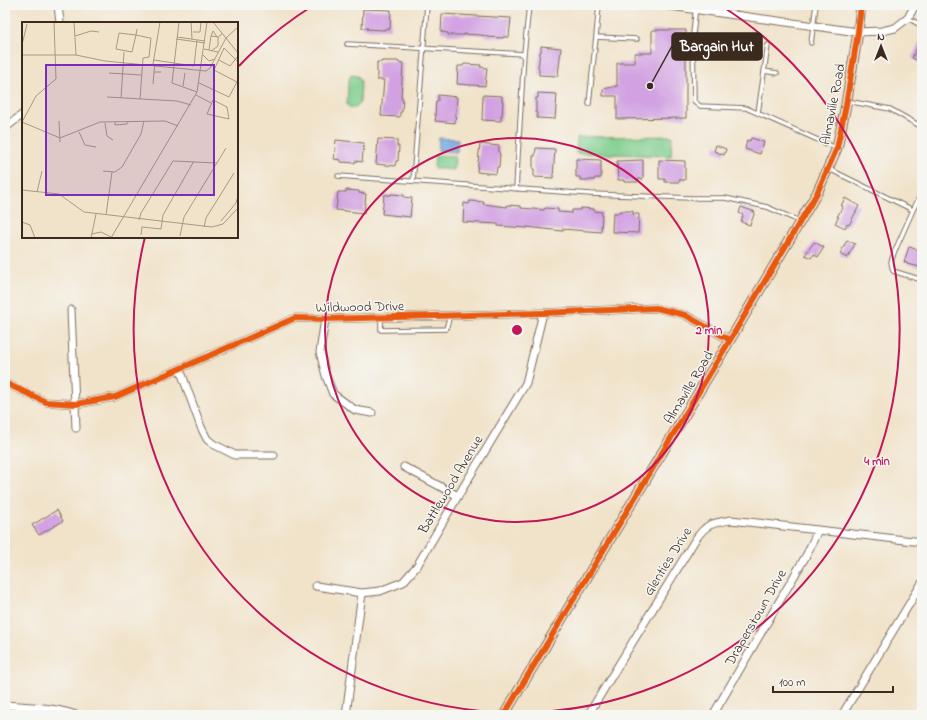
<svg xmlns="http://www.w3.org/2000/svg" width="927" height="720" font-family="'Indie Flower',sans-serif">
	<rect width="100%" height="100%" fill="#f6f6f2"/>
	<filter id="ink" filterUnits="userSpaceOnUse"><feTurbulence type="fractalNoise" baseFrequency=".025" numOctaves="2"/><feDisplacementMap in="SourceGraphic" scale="8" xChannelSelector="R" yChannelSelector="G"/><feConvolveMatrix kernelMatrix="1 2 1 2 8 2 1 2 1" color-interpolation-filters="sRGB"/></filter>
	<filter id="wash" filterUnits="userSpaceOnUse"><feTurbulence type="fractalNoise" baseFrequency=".012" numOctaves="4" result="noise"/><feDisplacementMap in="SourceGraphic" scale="16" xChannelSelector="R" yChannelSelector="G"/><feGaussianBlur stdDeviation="0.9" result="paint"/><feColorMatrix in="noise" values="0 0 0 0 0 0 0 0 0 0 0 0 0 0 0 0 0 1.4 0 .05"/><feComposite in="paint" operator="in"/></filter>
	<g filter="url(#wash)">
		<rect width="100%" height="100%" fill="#f1e3ca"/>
		<path fill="#7fce8d" stroke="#5d7c56" d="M351,75l7,1 3,6 -1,20 -2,4 -3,2h-5l-3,-3 1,-22z
			M672,136l-1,20 -95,-3 1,-16z
			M435,155l20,1 -1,14 -20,-2z"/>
		<path fill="#75ace4" stroke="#586b81" d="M439,138l19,1 -1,13 -19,-1z"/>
		<g id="blocks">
			<path fill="#d2a1e2" d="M363,9l28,1 -1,19h-6v1l-17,-1 1,-1h-6z
				M442,14l69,4 -2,19h-6v1l-16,-1v-1l-6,-1 -17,-1v1h-16v-2l-7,-1z
				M652,30h34v88l-69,1v-23h-14v-7l14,-3v-23h18v-10h17z
				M922,38v25l-10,-5z
				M541,46l20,2 -3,28 -19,-1v-6l-1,-1 2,-16h1z
				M382,61h16v1l5,1 -2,35h2l-1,14h-2v5l-19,-1 3,-36h-7v-18h5z
				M464,64l17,1 -1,2 7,1 -2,18 -28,-2 1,-18h5z
				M538,93l19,1 -2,25 -18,-1v-5h-1v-15h2z
				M438,95l19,2 -2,26 -20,-2 1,-6h-1l1,-14h2z
				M483,95l19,1v5h1l-1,15h-1v5l-19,-1z
				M751,138l13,4 -4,12 -15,-5 2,-9 3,1z
				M378,139l19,1v6h2l-1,15h-2l-1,5 -19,-2z
				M336,140l28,3 -2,19 -7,-1v2l-14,-1v-2l-7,-1z
				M480,144l19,2v7l1,1 -1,13h-2l-1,7 -19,-2z
				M716,145l10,4 -2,6 -10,-4z
				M536,148l19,1 -2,29 -19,-1v-8h-1v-13h2z
				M576,159l25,1v18h-6l-1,2h-14v-3h-4z
				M643,160v19h-5v3h-14v-2h-6l-1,-19z
				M659,160l26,1v19h-6v2h-14v-3h-6z
				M346,190l13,1v2l7,1 -2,19 -28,-3 2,-18h8z
				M391,194l13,1v2l8,1 -2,19 -28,-3 2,-19h7z
				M845,198l14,8 -10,19 -2,-1 -2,4 -10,-5 4,-6h-2l6,-11h-2z
				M470,201l14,1 -1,2 24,3v-2l14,1v2l23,2 1,-2 13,1v3l14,1v-3h8l1,-2 13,1v2l8,1 -1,20 -39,-3v2l-35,-4v1l-29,-2v-2l-35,-2 1,-19 5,1z
				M741,207l14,5 -5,13 -9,-3 2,-7 -4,-2z
				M619,211h14v3h6l-1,19 -26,-1 1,-19h6z
				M847,240l8,4 -8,14 -7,-4z
				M814,242l10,5 -6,10 -4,-3 -3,4 -6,-3z
				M909,247l13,4v15h-2v1l-13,-3v-1l-3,-1z
				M57,510l6,11 -24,14 -7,-10z"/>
		</g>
	</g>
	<g filter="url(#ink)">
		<use href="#blocks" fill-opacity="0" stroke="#7b6b5a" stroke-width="1"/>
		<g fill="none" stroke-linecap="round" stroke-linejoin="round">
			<g stroke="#7b6b5a" stroke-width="5.5">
				<path id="lane" d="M599,5l-3,32 41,2
					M696,5l-3,30 1,66 6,5 46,2 90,40
					M908,18l14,8
					M811,43l5,-38
					M347,44l177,10
					M764,71l13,2
					M847,101l43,8 32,18
					M589,104l7,-67
					M758,113l10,-68
					M829,169l84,41
					M338,176l253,18 99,4h35l42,9 32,14
					M413,181l14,-176
					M516,189l8,-135 5,-49
					M922,192l-9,18 -19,43 -3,9 2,9 29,9
					M381,318v12l65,-1 4,-14"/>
			</g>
			<g stroke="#7b6b5a" stroke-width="9">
				<path id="street" d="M58,5l2,18
					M663,5l195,27 24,-1 13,-3 13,-10 7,-13
					M5,128l18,-14
					M71,310l5,118
					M325,319l-5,33 6,24 7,18 22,16 17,3
					M180,369l21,58 6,12 6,5 22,11h39
					M5,383l41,19 30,2 39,-7 180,-79 30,1 218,-6 113,-5 29,7 45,25
					M404,467l54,29
					M316,586l46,7 18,-2 23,-9 14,-16 41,-70 68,-113 17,-70
					M5,705c24,2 49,2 71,10
					M346,715l16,-122
					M588,715l107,-175c12,-17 17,-17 36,-20l191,22
					M713,715l94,-161 11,-24
					M842,715l80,-132"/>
			</g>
			<g stroke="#7b6b5a" stroke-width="11">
				<path id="secondary" d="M504,715l226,-375 87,-147 20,-45 9,-43 12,-73 3,-27"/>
			</g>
			<path stroke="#7b6b5a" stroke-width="1.5" stroke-dasharray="3 3" stroke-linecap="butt" d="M920,232l2,1"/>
			<use href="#lane" stroke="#fff" stroke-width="3.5"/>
			<use href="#street" stroke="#fff" stroke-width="7"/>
			<use href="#secondary" stroke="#fde4d1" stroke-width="9"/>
			<g stroke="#f6f6f2" stroke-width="8">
				<path id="cycleway" d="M5,383l41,19 30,2 39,-7 180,-79 30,1 218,-6 113,-5 29,7 45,25
					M504,715l226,-375 87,-147 20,-45 9,-43 12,-73 3,-27"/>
			</g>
			<use href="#cycleway" stroke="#e8590c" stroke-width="6"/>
		</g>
	</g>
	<g fill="none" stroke="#c2185b" stroke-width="2">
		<circle cx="517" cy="330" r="192"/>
		<path d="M239 66A383 383 0 0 1 314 5M720 5A383 383 0 1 1 145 237"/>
	</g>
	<g text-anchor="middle" stroke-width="3" stroke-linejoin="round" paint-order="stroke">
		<g font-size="14" fill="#3b2a1e" stroke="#f6f6f2">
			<text transform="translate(832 104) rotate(-79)" y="5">Almaville Road</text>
			<text transform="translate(360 306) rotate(-1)" y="5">Wildwood Drive</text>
			<text transform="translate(688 387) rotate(-59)" y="5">Almaville Road</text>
			<text transform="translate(450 484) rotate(-59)" y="5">Battlewood Avenue</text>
			<text transform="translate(667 561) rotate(-58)" y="5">Glenties Drive</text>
			<text transform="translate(755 617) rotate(-60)" y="5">Draperstown Drive</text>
		</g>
	</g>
	<g transform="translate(22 22)">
		<rect width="216" height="216" fill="#f1e3ca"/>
		<path fill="none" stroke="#a89985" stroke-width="1" d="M52,0l2,33M157,0l-7,61 25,9M169,0l1,17M191,0l25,31M115,7l-1,6 -1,4 -3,13 -16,-3 3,-16 17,2 14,3h1l-2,19 -6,1 -3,41M171,10h7l1,-10M53,14l16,-5 8,1M189,14l2,-5 4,6M155,15l28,4M154,17l29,4M0,23l5,-21M182,27l14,3M187,28l2,-14 7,1 4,-3M189,29l7,-5v-9M0,33h54l29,6 101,10 4,-3 16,-30 12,-11M181,33l6,6 6,-2M132,38l40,6 3,-26M197,38l11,6 8,-10M131,42l7,-42M133,42l-1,8h7M87,51l32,2M215,60l-23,-12 10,-22 14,14M177,61l30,14 9,-17M131,62l1,-12M161,64l2,-13M174,73l15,8M85,75l70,4 14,4M99,76l3,-46M191,78l14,7 2,12 -22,-5zM37,99l1,21M0,100l38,16 40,-16 65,-1 13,5M0,100l14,-26 20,-17 -2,-57M93,100v3l12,-1 1,-2M83,101l2,13 6,4M57,110l6,13 11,2M81,149l12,1 7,-5 19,-33 3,-13M0,168l37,4 25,18 128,15 11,-3 15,-16M15,170l5,-21M84,193l6,-43M117,198l2,-7 32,-52 44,2M199,199l15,-18 2,-7M0,200l8,3 5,13M182,205l2,-9 28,-45M70,212l9,-2 10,5M119,213l1,-8 19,2 2,-14 31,-54M158,214l4,-19 42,-69M69,216l5,-24M89,216l86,-146 10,-70"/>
		<path fill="#7b2cbf" fill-opacity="0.15" stroke="#7b2cbf" stroke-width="2" d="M24,43h168v130h-168z"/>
		<rect width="216" height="216" fill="none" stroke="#3b2a1e" stroke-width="2"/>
	</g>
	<circle cx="517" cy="330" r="6" fill="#c2185b" stroke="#f6f6f2" stroke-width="2"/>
	<g font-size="12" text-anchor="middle" font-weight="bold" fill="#c2185b" stroke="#f6f6f2" stroke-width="3" stroke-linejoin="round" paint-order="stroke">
		<text x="709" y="334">2 min</text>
		<text x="877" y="465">4 min</text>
	</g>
	<path fill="none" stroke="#3b2a1e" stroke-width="1.5" d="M650 86L672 46"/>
	<circle fill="#3b2a1e" stroke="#f6f6f2" stroke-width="1.5" cx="650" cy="86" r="4"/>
	<rect fill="#3b2a1e" stroke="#3b2a1e" stroke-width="1.5" x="672" y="33" width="90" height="27" rx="4"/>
	<g font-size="15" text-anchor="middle" font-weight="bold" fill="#fff">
		<text x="717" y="51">Bargain Hut</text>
	</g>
	<rect width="927" height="720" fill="none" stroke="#f6f6f2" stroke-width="20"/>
	<g transform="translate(881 46)" stroke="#f6f6f2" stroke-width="3" paint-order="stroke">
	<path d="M0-3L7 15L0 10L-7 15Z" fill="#3b2a1e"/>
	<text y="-6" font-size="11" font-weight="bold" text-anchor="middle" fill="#3b2a1e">N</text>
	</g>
	<path d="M773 686v6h120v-6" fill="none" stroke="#3b2a1e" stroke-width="2"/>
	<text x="779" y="686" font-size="12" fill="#3b2a1e" stroke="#f6f6f2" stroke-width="3" paint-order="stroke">100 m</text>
</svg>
